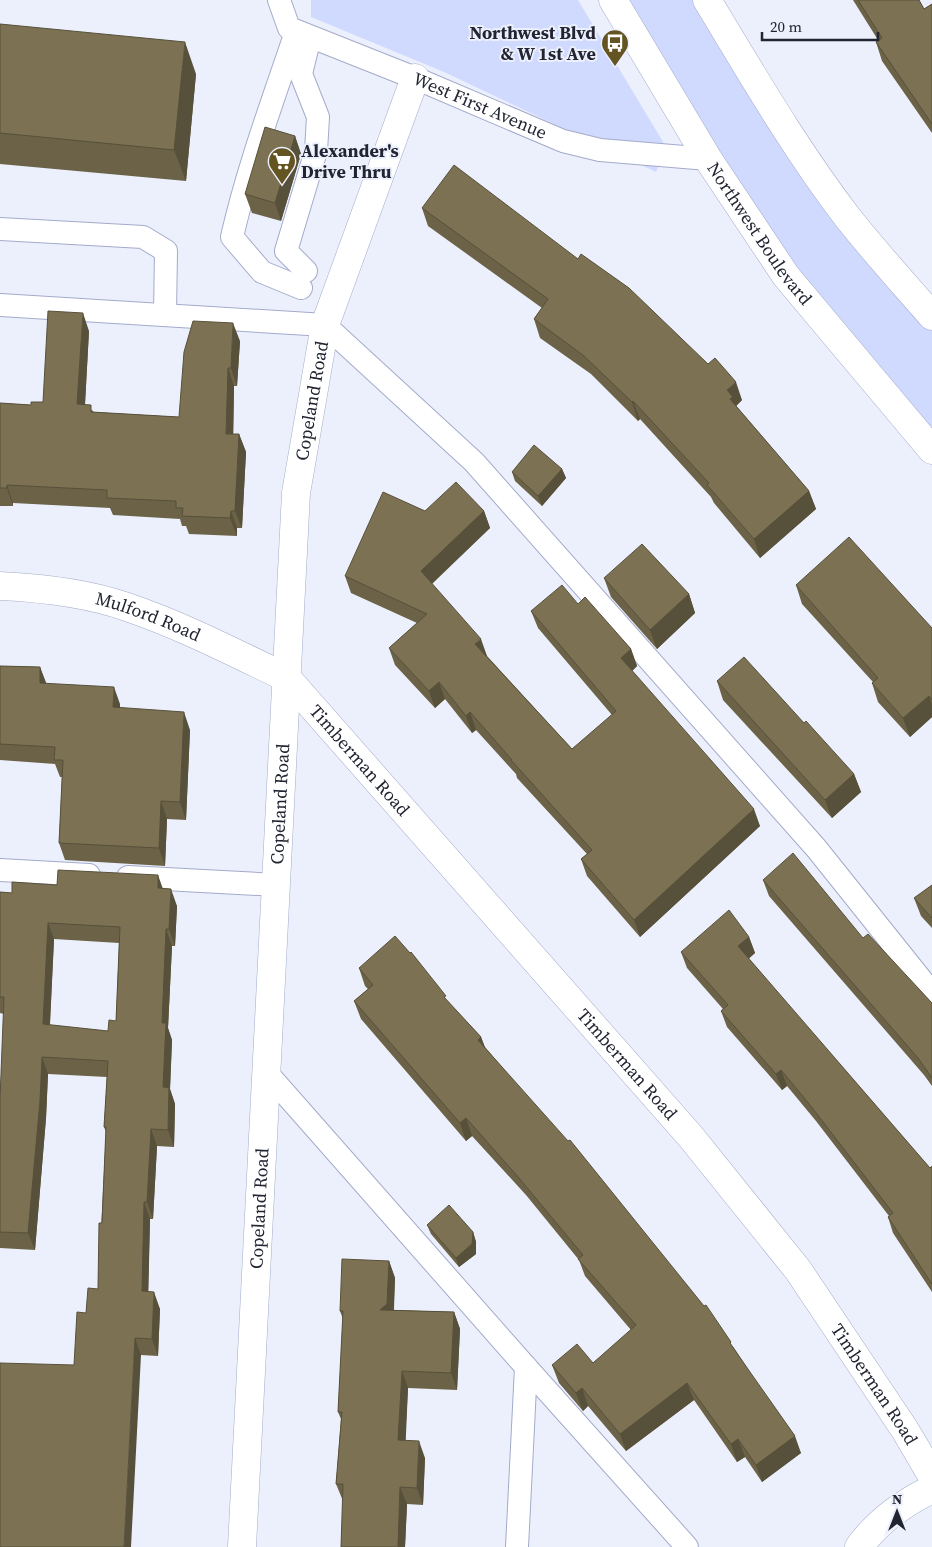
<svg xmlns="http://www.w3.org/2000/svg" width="932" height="1547" font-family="'Source Serif 4',serif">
	<rect width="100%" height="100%" fill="#ecf0fd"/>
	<path fill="#d0d9fe" d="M311,0h267l88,147 -10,25 -212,-100 -133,-55z
		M613,0h94l225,316v134l-53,-62z"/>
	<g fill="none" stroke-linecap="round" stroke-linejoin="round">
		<g stroke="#a3abca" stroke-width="24">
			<g id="lane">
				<path id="s1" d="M279,0l10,28 126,50 148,63 37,9 108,9"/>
				<path d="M296,32c-23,68 -48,135 -64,205l30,35 39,16"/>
				<path d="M0,229l143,8 23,14 -1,64"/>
				<path d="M306,271l-20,-20 30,-100 2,-34 -17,-43 9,-37"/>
				<path d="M0,305l325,20 149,137 342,386 116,145"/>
				<path d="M0,870l89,5"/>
				<path d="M128,877l149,8"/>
				<path d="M267,1073l259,294 161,180"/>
				<path d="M517,1547l9,-180"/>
			</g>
		</g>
		<g stroke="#a3abca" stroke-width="29">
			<g id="street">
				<path id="s2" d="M0,586c42,2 87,7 127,21 56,19 108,46 160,71l404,459 107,133 107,160 27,46"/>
				<path id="s3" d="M242,1547l54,-1054 29,-168 90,-247"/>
				<path d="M859,1547c19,-26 44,-44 73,-58"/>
			</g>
		</g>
		<g stroke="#a3abca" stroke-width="29">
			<g id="secondary">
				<path id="s4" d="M613,0l95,159 78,117 146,174"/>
				<path d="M707,0c45,74 88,149 141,218 27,34 56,66 84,98"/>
			</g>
		</g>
		<use href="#lane" stroke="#fff" stroke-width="22"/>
		<use href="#street" stroke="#fff" stroke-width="28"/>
		<use href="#secondary" stroke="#fff" stroke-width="28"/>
	</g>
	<path fill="#6b6247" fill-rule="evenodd" d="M853,0h66l5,9 8,-5v129l-50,-72 -6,-19 2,-2z
		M0,24l196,50 -10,107 -186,-17z
		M295,136l6,18 -20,67 -29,-8 -7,-19z
		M422,208l320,192 -6,6 73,85 7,18 -56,49 -46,-55 -3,-6 -71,-78 -2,2 -47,-47 -51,-36 -6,-19 8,-11 -114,-82z
		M89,331l-4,73 9,8 85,5 61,-76 -3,45h-3l-1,48h6l7,18 -4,76h-5v8l-48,-2 -3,-8h-4l-2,-7 -67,-4 -3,-7 -97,-5v3h-13v-103l31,2 12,-3z
		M562,469l4,9 -24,28 -27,-25 -3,-9z
		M425,511h59l6,17 -58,56 55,72 85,93 40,-34 -74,-87 -7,-17 47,-7 53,45 6,17 -5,5 128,155 -120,111 -53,-61 -6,-17 6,-5 -70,-76 -1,-4 -40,-44 -4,3 -27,-34 -10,9 -40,-43 -6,-17 28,-25 -66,-30 -6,-17z
		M604,578l85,16 6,19 -38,36 -46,-52z
		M796,585l136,43v89l-22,20 -32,-35 -6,-19 1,-1 -71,-78z
		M0,666l40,1 6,17 74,20v4l70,22 -4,90 -19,-1 -2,47 -100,-6 -6,-17 3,-66h-2l-5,-13 -55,-4z
		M717,681l137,93 7,18 -29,26 -109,-118z
		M763,880l100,58 69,65v83l-8,-11 -155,-179z
		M57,885l106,4 14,17 -2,40h-3l-4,82 4,12 -2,49 5,15 -1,43 -17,-1 -4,73h-3l-2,73 12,17 -2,47 -17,-1 -67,10 12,-52 12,-24 8,-157 -2,-5 3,-50 -59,-3 -2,44 -11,132 -35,-2v-149l4,-85 -4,-1v-121l12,1zM54,939l65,4 -3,78 -8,10 -58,-6z
		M932,885v43l-11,-12 -7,-18z
		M749,937l6,16 -7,6 182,209 2,-2v126l-39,-59 -5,-16 1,-1 -73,-95 -29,-35 -5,4 -55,-63 -6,-16 2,-2 -36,-41 -6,-16z
		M359,968l89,34 33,35 4,10 249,301 67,105 -39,29 -17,-25 -8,5 -43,-62 -68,51 -38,-45 -5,5 -24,-28 -7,-18 41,-2 38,-33 -46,-54 -6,-16 -53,-65 -54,-59 -6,5 -105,-122 -7,-18 14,-12 -3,-3z
		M427,1225l46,7 3,10v12l-17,13 -28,-33z
		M389,1261l6,17 -1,32 60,2 6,17 -3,61 -49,-2 -3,52 20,18 -2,47 -16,-1 -2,43h-64l2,-46 -7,-17 5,-65 -3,-7 5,-93 -3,-8z"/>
	<path fill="#57503a" d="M185,42l11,32 -10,107 -12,-31z
		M295,136l6,18 -20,67 -6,-18z
		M83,313l6,18 -5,91 -7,-18z
		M233,323l7,18 -3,45 -6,-18z
		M228,368l6,18 -1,66 -7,-18z
		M736,382l6,18 -6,6 1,11 -10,-27z
		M633,401l7,18 -2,2 -6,-19z
		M239,434l7,18 -4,76 -7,-17z
		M562,469l4,9 -24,28 -4,-10z
		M7,485l6,18v3l-6,-18z
		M809,491l7,18 -56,49 -6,-19z
		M231,511l6,17v8l-7,-18z
		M484,511l6,17 -63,60 -6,-17z
		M689,594l6,19 -38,36 -7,-19z
		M481,639l6,17 -6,5 -6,-17z
		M631,649l6,17 -9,9 -7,-17z
		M40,667l7,18 -7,-2z
		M439,682l6,17 -10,9 -6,-17z
		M114,687l6,17 -1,21 -6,-18z
		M929,696l3,8v13l-22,20 -7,-19z
		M184,712l6,18 -4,90 -6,-18z
		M470,712l6,18 -4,3 -6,-17z
		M854,774l7,18 -29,26 -7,-18z
		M161,801l6,18 -2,47 -6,-18z
		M754,809l6,17 -120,111 -6,-17z
		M158,875l6,17 -6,-4z
		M171,889l6,17 -2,40 -6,-17z
		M48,923l6,16 -5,102 -6,-17z
		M166,929l6,17 -4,82 4,12 -2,49 5,15 -1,43 -6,-17 -5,-43 -1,-64z
		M749,937l6,16 -11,10 -6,-17z
		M481,1037l6,17 -9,-14z
		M42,1057l6,17 -2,44 -11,132 -7,-17z
		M781,1070l6,16 -5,4 -6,-16z
		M466,1118l6,18 -6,5 -6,-18z
		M151,1129l6,17 -4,73 -6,-17z
		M144,1202l6,17 -2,89 -6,-17z
		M473,1232l3,10v12l-17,13 -3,-9z
		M389,1261l6,17 -2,43 -13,-11z
		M154,1292l6,17 -2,47 -6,-17z
		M454,1312l6,17 -3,61 -6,-17z
		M135,1338l6,17 -10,192h-7z
		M402,1371l6,17 -3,69 -7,-17z
		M687,1383l7,17 -68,51 -6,-17z
		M582,1388l6,18 -5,5 -7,-18z
		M795,1436l6,17 -39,29 -6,-17z
		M738,1439l7,18 -8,5 -6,-18z
		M419,1441l6,17 -2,47 -6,-17z
		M400,1487l7,17 -2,43h-7z"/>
	<path fill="#7c7253" stroke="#57503a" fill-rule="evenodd" d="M858,0h61l5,9 8,-5v120l-56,-82 6,-4z
		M0,24l185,18 -11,108 -174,-17z
		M265,127l30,9 -20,67 -30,-9z
		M454,165l124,94 3,-5 48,34 79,76 7,-6 21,24 -9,8 6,7 -3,2 79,92 -55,48 -47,-54 2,-2 -76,-82 -1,1 -48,-46 -50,-37 14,-20 -126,-91z
		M48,311l35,2 -6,91 14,1v7l88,5 5,-65 9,-31 40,2 -2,45h-3l-2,66h13l-4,77h-4l-1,7 -48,-2 1,-8h-7v-7l-69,-3v-8l-100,-5v3h-7v-85l31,2v-3h12z
		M534,445l28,24 -24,27 -26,-24z
		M456,482l28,29 -63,60 60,68 -6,5 97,105 44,-38 -85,-100 31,-26 16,19 7,-7 46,52 -10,9 133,151 -120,111 -53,-61 11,-9 -81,-90h1l-42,-48 -4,4 -27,-34 -10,9 -40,-43 38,-34 -82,-38 38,-84 42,19z
		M849,537l83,91v72l-3,-4 -26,22 -31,-35 6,-5 -82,-93z
		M642,544l47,50 -39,36 -46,-52z
		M744,657l60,66 2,-2 48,53 -29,26 -108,-119z
		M0,666l40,1v16l74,4 -1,20 71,5 -4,90 -19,-1 -2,47 -100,-5 4,-83h-9l1,-13 -55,-3z
		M793,853l70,85 5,-4 64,69v75l-14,-20 -155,-178z
		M58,870l100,5v13l13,1 -2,40h-3l-4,94h4l-3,64 6,1 -1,42 -17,-1 -4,73h-3l-2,89 12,1 -2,47 -17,-1 -11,209h-124v-184l74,2 3,-53 9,1 2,-25 10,1 1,-66h3l4,-96h-2l4,-66 -66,-4 -2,44 -12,132 -28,-1v-133l4,-102h-4v-105l12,1v-11l45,3zM48,923l72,4 -4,94 -7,-1 -1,11 -65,-7z
		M932,885v33l-18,-20z
		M729,910l20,27 -11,9 192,222 2,-2v118l-44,-67 5,-4 -83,-108 -29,-35 -5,4 -55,-63 7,-6 -47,-53z
		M395,936l15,17 1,-1 35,44 -2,1 37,40 -3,3 90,101 2,-1 134,166 2,-1 25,37 -1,1 20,29 45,64 -39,29 -18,-26 -7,5 -44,-61 -67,51 -38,-46 -6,5 -24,-28 25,-21 16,19 43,-38 -58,-66 5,-4 -64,-77 -53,-60 -6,5 -106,-122 19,-16 -14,-17z
		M449,1205l24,27 -1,12 -16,14 -29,-33z
		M342,1259l47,2 -2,43 -7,6 74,2 -3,61 -49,-2 -4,69 21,1 -2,47 -17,-1 -2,60h-57l2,-63h-7l6,-72h-4l5,-101h-3z"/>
	<defs>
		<g id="bus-pin" transform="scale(1.4375)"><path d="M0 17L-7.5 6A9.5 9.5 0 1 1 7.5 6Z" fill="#645422" stroke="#ecf0fd"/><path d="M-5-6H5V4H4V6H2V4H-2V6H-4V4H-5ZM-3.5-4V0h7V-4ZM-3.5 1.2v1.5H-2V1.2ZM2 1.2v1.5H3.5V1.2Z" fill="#fff"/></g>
		<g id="supermarket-pin" transform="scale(1.4375)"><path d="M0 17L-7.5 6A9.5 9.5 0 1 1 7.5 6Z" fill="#645422" stroke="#ecf0fd"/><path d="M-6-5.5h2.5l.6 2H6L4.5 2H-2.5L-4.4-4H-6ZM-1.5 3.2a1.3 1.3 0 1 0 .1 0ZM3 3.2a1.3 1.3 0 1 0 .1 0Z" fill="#fff"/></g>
	</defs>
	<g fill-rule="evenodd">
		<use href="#bus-pin" x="615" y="43"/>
		<use href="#supermarket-pin" x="282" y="161"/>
	</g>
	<g text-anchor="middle" stroke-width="4" stroke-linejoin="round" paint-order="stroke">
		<g font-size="18" font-weight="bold" fill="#222531" stroke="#ecf0fd" text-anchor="end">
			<text x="596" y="39">Northwest Blvd<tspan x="596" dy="21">&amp; W 1st Ave</tspan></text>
			<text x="301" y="157" text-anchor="start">Alexander's<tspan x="301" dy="21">Drive Thru</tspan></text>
		</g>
		<g font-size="18" fill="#222531" stroke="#ecf0fd">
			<text dy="6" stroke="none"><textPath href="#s1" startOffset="236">West First Avenue</textPath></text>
			<text dy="6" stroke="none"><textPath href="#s4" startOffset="276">Northwest Boulevard</textPath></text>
			<text dy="6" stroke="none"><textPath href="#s3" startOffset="1149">Copeland Road</textPath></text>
			<text dy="6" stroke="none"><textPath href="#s2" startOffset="152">Mulford Road</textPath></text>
			<text dy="6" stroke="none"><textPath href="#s2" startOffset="414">Timberman Road</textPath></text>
			<text dy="6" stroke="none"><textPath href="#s3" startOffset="744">Copeland Road</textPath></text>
			<text dy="6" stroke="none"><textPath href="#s2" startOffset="819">Timberman Road</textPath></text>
			<text dy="6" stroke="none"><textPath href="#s3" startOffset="339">Copeland Road</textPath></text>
			<text dy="6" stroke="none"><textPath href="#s2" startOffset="1224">Timberman Road</textPath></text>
		</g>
	</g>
	<g transform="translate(897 1512)" stroke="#ecf0fd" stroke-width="4" paint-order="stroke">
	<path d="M0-4L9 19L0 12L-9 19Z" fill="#222531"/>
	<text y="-8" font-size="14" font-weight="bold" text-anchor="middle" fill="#222531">N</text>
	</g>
	<path d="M762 32v8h116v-8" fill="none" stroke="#222531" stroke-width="2.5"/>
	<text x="770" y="32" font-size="15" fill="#222531" stroke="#ecf0fd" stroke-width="4" paint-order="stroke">20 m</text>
</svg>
